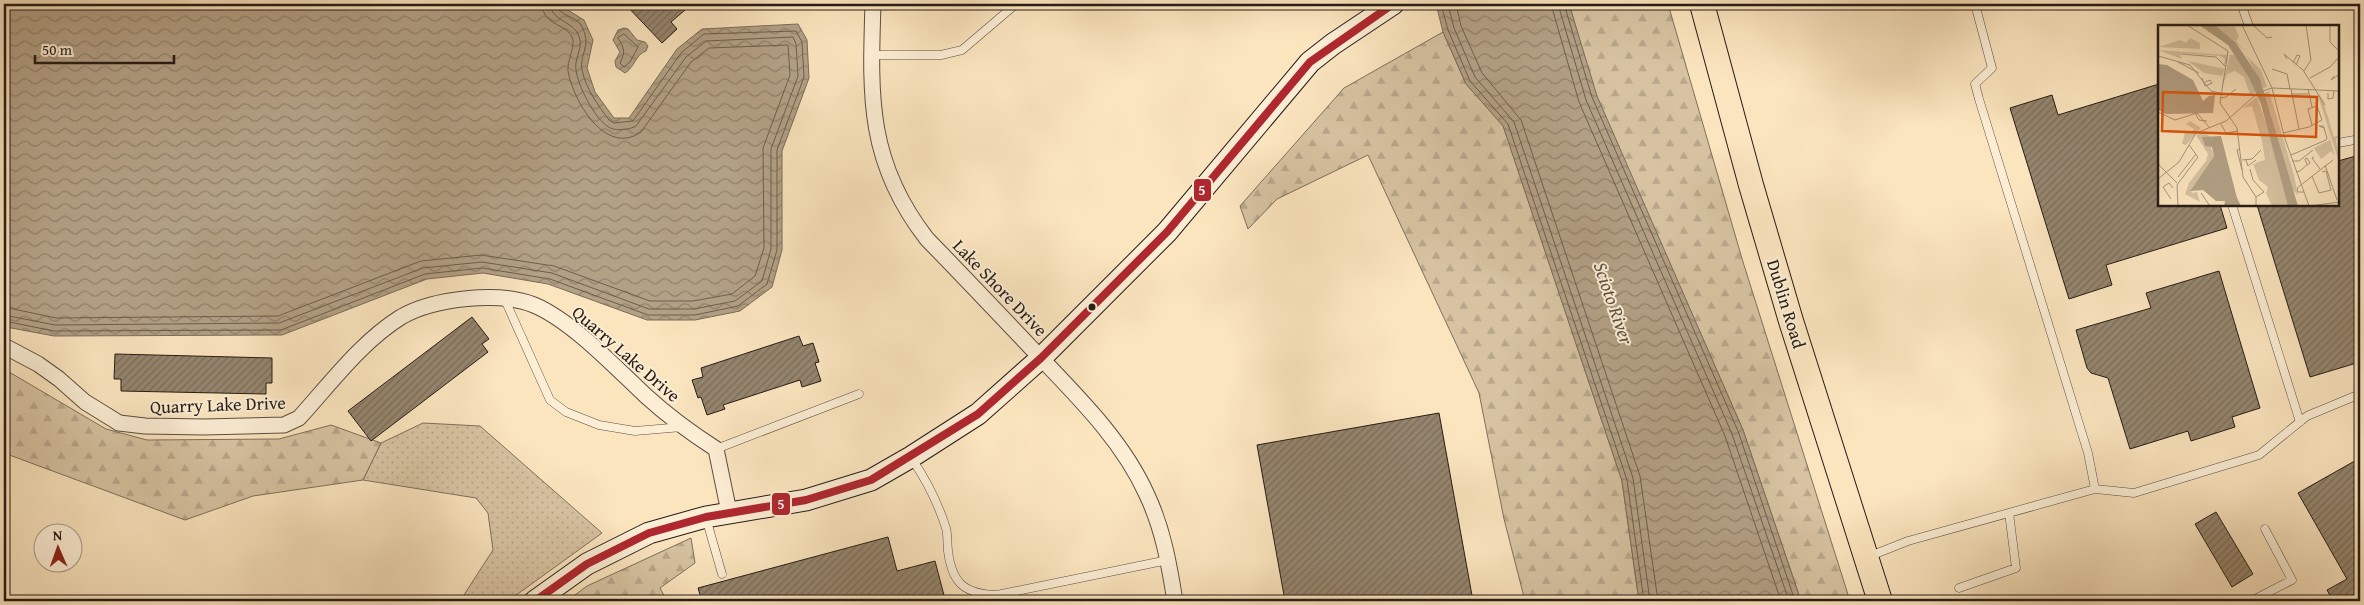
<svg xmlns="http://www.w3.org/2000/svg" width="2364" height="605" font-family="'Gentium Book Plus',serif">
	<defs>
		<pattern id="grass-dots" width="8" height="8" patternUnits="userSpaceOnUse" patternTransform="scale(1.25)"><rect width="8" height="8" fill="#d7c3a2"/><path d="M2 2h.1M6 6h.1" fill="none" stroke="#b8a78b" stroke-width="1.8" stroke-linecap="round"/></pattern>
		<pattern id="forest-firs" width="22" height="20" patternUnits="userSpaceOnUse" patternTransform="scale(1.25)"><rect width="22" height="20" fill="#d7c3a2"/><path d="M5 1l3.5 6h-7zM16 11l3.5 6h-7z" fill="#b8a78b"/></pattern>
		<pattern id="water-waves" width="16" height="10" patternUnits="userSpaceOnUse" patternTransform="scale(1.25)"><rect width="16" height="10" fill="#b3a186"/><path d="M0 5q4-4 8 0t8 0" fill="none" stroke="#91826d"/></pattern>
		<pattern id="building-hatch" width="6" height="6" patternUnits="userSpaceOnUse" patternTransform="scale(1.25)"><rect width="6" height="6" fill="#95856e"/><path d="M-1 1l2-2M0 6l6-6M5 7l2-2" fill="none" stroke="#796c59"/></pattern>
	</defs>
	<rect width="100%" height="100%" fill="#fbe5bf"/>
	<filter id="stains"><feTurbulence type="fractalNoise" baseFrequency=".004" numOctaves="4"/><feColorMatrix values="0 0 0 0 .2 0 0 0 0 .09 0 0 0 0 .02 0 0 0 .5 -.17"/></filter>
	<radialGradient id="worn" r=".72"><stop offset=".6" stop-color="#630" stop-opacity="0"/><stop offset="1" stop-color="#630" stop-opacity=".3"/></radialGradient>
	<path fill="url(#grass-dots)" stroke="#7e705c" d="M423,423l57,3 122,107 -94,68h-48l33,-51 -5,-37 -12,-15 -113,-18 18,-37z"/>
	<path fill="url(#forest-firs)" stroke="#7e705c" d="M1569,4h99l75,258 107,339h-49l-58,-171 -147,-334z
		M1443,32l23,52 37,41 119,356 17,120h-114l-21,-82 -25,-126 -111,-238 -91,44 -29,30 -8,-23 104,-118z
		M4,369l102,60 41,11 132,-1 52,-14 50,18 -18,37 -110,16 -68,24 -181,-67z
		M691,538l4,25 -35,25 7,13h-100l20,-15z"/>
	<path fill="url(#water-waves)" stroke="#7b6c59" d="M4,4h554l26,16 9,20 -6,28 8,24 19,26h15l48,-69 25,-20 96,-5 9,16 2,38 -27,73v99l-10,37 -32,24 -45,9h-48l-99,-36 -65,-11 -56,6 -145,56 -228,1 -48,-9 -2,-2z
		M1436,4h133l28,92 146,334 58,171h-162l-17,-120 -119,-355 -37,-42 -23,-52z
		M624,28l4,1 9,11 8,2 3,4 -2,5c-11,4 -11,16 -21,22l-9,-6 -1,-6 5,-9 -7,-12 5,-10z"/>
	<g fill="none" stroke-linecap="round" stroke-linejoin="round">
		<path stroke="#6c5e4e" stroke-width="1" d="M1441,4l7,26 22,51 38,43 119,356 17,121
			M1448,4l6,24 21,49 39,45 119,356 17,123
			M1456,4l5,22 21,47 39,47 119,356 18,125
			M1551,4l28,98 146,334 56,165
			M1558,4l28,96 146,334 57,167
			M1564,4l28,93 146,334 57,170
			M624,34l14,13 -8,15 -6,5 -4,-4c6,-12 4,-15 -2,-25z
			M4,307l52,11 222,-2 143,-55 60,-6 73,11 96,35h43l39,-7 23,-18 9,-28 -1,-100 27,-73 -2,-30 -79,3 -18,14 -50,70c-36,25 -68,-32 -73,-61 -1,-10 6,-21 5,-31 -4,-17 -30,-13 -31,-36
			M4,315l51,10 224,-2 144,-55 59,-6 70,11 97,36h45l41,-8 27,-20 9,-32v-100l27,-73 -2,-32 -3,-7 -87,4 -20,16 -50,69c-7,4 -22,6 -29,0 -13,-9 -29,-40 -31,-56 -2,-10 6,-21 4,-30 -3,-19 -29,-18 -30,-36
			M4,321l50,10 227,-1 144,-56 57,-6 68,11 98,36h47l43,-9 29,-22 10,-34v-100l27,-73 -2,-35 -6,-11 -92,3 -23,19 -48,68 -19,2 -5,-3c-11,-15 -23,-31 -27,-50 -3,-17 11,-24 -1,-45 -5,-9 -23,-9 -25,-21"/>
	</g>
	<path fill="url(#building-hatch)" stroke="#261c16" d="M625,4h67l-21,18 6,7 -15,14z
		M2159,84v121h61l7,23 -121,37 6,20 -43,14 -59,-191 42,-13 6,20z
		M2356,156l4,12v194l-50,15 -53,-172h81v-44z
		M2219,271l41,137 -28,9 3,10 -44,14 -3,-10 -58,18 -22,-71 -17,-5 -4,-5 -11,-38 75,-22 -5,-15z
		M472,317l17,22 -7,5 6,8 -117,89 -23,-30z
		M799,336l4,10 10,-3 6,19 -4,1 6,18 -19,6 -2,-7 -77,25 2,4 -18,6 -6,-18 -3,1 -6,-18 11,-3 -2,-9z
		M115,354l157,4v25h-6v11l-145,-3v-12h-7z
		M1439,413l34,188h-188l-28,-156z
		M2360,458v143h-27l-6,-11 20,-11 -49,-86z
		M2216,512l37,62 -21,13 -37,-63z
		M888,537l9,34 38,-10 10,38 -8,2h-235l-4,-13z"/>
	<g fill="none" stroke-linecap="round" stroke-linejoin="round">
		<g stroke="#5b4e40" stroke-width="9">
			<path id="lane" d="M1975,4l17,64 -17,16 4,15 109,354 7,36
				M2241,4l8,22
				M872,55h69l21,-5 54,-46
				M2338,143l22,-4
				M2232,205l68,217
				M505,300l45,100 16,12 33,13 36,6 47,-4
				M716,449l143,-55
				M912,459c15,22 26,44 34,69 2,7 1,15 2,23 4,32 16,43 49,44l171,-35
				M706,518l16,56
				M1870,556l38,-15 187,-52 39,4 125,-38 48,-39 53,-22
				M1959,588l57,-20 -7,-55
				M2258,601l-1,-3 35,-18 -27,-51"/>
		</g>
		<g stroke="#5b4e40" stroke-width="17">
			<path id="street" d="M873,4c-3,92 -6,158 54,235 37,38 74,77 110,115 41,43 86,87 110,141 16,34 22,69 28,106
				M4,346l34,18 21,15 26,23 34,21 26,3 59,1 80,-2 15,-7c31,-34 62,-76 102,-101 33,-19 98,-26 133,-12 38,16 82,63 112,91 22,20 45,37 70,53l13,63"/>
		</g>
		<g stroke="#261c16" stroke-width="23">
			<path id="secondary" d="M535,601l52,-37 62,-31 57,-16 100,-17 65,-20 40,-23 67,-43 63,-56 126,-126 143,-170 23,-18 60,-40"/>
		</g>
		<g stroke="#261c16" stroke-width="26">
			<path id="primary" d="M1702,4l49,181 40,136 89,280"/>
		</g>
		<use href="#lane" stroke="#fceed5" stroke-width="8"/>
		<use href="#street" stroke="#fceed5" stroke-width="15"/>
		<use href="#secondary" stroke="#fceed5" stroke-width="21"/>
		<use href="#primary" stroke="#fbe5bf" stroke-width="24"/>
		<g stroke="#fceed5" stroke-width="11">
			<path id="bus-1" d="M535,601l52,-37 62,-31 57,-16 100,-17 65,-20 107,-66 63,-56 126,-126 143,-170 83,-58"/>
		</g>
		<use href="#bus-1" stroke="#af272f" stroke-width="8"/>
	</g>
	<circle fill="#261c16" stroke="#fceed5" stroke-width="2" cx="1092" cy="307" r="4.5"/>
	<g text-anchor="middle" stroke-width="4" stroke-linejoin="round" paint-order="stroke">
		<g font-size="18" fill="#261c16" stroke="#fceed5">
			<text transform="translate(1000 288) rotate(46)" y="6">Lake Shore Drive</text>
			<text transform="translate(1786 304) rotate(73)" y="6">Dublin Road</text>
			<text transform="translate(626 354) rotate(41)" y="6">Quarry Lake Drive</text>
			<text transform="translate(218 405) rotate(-2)" y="6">Quarry Lake Drive</text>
		</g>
		<g font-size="19" font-style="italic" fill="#5e5143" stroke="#fceed5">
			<text transform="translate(1614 303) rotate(71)" y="7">Scioto River</text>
		</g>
	</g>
	<g transform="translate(2158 25)">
		<rect width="181" height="181" fill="#fbe5bf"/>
		<path d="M32,96l11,7 -15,17 -4,-1 3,-12 6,1 3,-4 -8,-5zM104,116l8,7 1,9 -5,7 -8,1 -3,-2 10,-3z" fill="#d7c3a2"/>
		<path d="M57,0l20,2 4,10 -3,4 8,9zM32,13l10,5v6l-42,-2 22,-7 6,3zM0,25l69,5 1,5 -4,5 1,-6 -4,-3 -41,-3 2,6zM72,30h5l20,33 1,4 -6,3 -6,-18 -9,-6 -8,3 -6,16zM89,31l14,14 6,17 -4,1zM30,36l37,8 -3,7 -18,-3zM111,66l25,84 4,21 -6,-8 -25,-86 -3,-9zM159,67l6,9 11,36 5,-2 -3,5 3,22zM99,72l17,50 14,59h-16l-6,-13 2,-6 -9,-7 -6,-16h13l5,-7 -1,-9 -8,-7 -10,-35 -9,2zM167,96l10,35 -4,-5 -10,8 -7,-11 16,-8zM49,105l-2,2 5,5h-3l7,19 -23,33 1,4 5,-1 3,10 -15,-8 4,-11 17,-22 2,-7 -12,-19z" fill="#d7c3a2"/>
		<path d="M41,0h16l21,18 24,36 38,127h-10l-27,-102 -12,-26 -21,-33zM0,39l9,1 26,15 10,21 6,-5 6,-1 -2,18 -47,1 -8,-4zM63,111l16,62 4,8h-17l1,-5h-9l-13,-11 -13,1 24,-35 -2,-9 -7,-1 -3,-9z" fill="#b3a186"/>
		<path fill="none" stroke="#a6957b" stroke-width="1" d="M29,0l41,26 -8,52 17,25 6,49 13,20v9M84,0l30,63 13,51 24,67M95,0l14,13 5,-1M172,0v17l10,10M23,29l35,3 10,10M0,31l32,9 21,26 9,2M129,34l-3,-5 19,16 22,35M20,37l21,11M135,38l4,-8 3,1 -4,9M114,44l15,5 3,15M146,46l7,-11 -5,-35M176,51l-3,4 9,-6M44,53l3,8 7,-3 -2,-3 -5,2M152,53l20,-11 10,-11M133,64l8,40M150,64l4,18M170,68v6l5,-1 1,-7M133,69h17M62,73l6,-1 10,-8M0,87l17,8 22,-7 12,14M37,88l4,7 8,1M63,99l5,9 12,-2M125,108l26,-6 13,-7 -5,-14 -9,3 4,16M82,124l-3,1 5,20M133,130l35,-15 1,-2 -3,-10 -1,-2h-4l5,2M156,132l-2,1 8,11M84,135l10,-1 9,-9M88,135l2,6 8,-6M134,136h7l14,-11M0,139l19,19M167,140l12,35M92,144l3,11 11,12 -8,5M138,147l4,-1 1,-1 6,-5 3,-2 -3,-5 -2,1 2,6M154,151l7,17 12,-3 -5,-19 -4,1M20,152l18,-23M0,154l21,-17 17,-29 30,-12 33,-29 13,-4 68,3M146,167h-6l-1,-4 36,-28M43,168l9,13M13,174l-8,-12 6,-4 4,5M20,181l-1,-21 21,-28 -9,-12M151,181l31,-4"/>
		<path fill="#de560c" fill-opacity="0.15" stroke="#de560c" stroke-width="2.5" d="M5,67l154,5 -1,40 -154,-6z"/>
		<rect width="181" height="181" fill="none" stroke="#261c16" stroke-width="2.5"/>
	</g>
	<g stroke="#fceed5" stroke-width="2">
		<rect x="1193" y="178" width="19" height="24" rx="5" fill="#af272f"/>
		<rect x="771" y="492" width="20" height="24" rx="5" fill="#af272f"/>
	</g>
	<g font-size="14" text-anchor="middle" font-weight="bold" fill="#fff">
		<text x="1202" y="195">5</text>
		<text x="781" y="509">5</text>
	</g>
	<rect width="2364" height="605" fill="none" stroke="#fbe5bf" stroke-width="20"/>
	<rect x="5" y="5" width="2354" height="595" fill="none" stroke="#261c16" stroke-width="2.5"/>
	<rect x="10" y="10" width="2344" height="585" fill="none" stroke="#261c16"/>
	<g transform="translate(58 548) rotate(358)"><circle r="24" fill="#fceed5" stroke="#a69a89"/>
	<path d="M0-4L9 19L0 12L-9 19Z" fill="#8f2418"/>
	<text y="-8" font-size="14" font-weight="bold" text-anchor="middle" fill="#261c16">N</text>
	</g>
	<path d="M35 55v8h139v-8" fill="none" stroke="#261c16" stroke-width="2.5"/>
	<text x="42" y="55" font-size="15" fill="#261c16" stroke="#fceed5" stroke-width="4" paint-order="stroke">50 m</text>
	<rect width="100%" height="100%" filter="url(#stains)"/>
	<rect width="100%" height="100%" fill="url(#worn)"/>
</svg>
